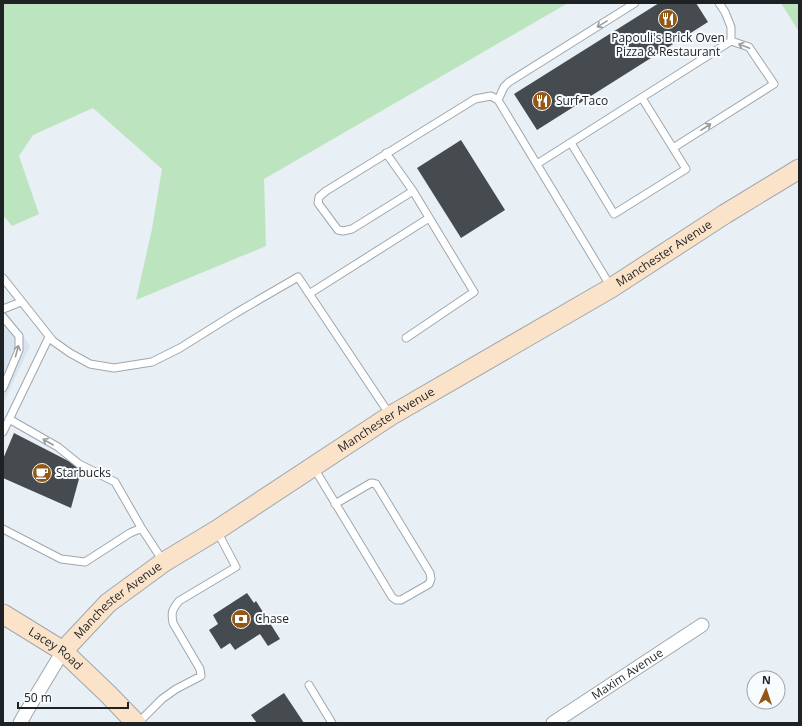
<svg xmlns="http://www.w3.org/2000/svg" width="802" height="726" font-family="'Open Sans',sans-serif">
	<rect width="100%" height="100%" fill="#e8eff5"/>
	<path fill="#d7e4f0" d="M3,307l27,39 -27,58z"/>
	<path fill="#bbe4bf" d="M3,3h565l-304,176 2,67 -130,54 16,-71 10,-60 -69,-61 -60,27 -14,21 20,58 -27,12 -9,-11z
		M781,3h18v29z"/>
	<path fill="#464b50" d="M659,3h37l12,19 -171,108 -23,-36z
		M461,140l44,70 -44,28 -44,-70z
		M14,433l68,35 -11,40 -68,-30v-19z
		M247,593l7,10 2,-2 24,38 -12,7 -8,-12 -25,16 -5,-7 -9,6 -12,-19 9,-6 -5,-9z
		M284,693l20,30h-47l-6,-8z"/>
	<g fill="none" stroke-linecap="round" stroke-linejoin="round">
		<g stroke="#a0a7ac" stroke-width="9">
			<path id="lane" d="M719,3l6,9 6,15v14
				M498,100l6,-13 5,-5 126,-79
				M571,143l43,71 72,-45 -44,-71
				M386,153l27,38 -61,38 -9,2 -5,-1 -20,-27 1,-6 7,-6 149,-92 16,-3 7,4 113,187
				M537,164l194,-123 18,6 25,37 -101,64
				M3,278l50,63 17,12 20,11 24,4 38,-6 28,-14 56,-35 62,-36 92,138
				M309,294l120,-76
				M3,309l18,-7
				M3,317l16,19v14l-16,38
				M406,338l68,-46 -61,-101
				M9,419l49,28 21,17 36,18 27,47
				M3,432l46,-95
				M314,468l78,129 4,3h5l28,-16 2,-5 -1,-6 -54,-89 -5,-1 -36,21
				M3,529l58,30 24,3 45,-29 7,-3 5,-1 21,32
				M309,685l23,38
				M138,723l24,-24 14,-10 25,-13 -1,-7 -27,-46c-2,-11 -1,-13 6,-22l57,-34 -19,-36"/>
		</g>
		<g stroke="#a0a7ac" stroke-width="15">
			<g id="street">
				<path d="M20,723l5,-9 38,-63"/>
				<path id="s1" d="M553,723l149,-98"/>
			</g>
		</g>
		<g stroke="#a0a7ac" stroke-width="21">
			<g id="secondary">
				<path id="s2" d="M3,614l60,37 46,44 27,28"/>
				<path id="s3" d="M63,651l45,-48 56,-41 53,-32 173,-114 221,-128 114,-74 74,-45"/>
			</g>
		</g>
		<use href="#lane" stroke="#fff" stroke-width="7"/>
		<use href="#street" stroke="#fff" stroke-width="13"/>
		<use href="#secondary" stroke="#fbe3ca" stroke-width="19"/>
	</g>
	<defs><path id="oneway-shaft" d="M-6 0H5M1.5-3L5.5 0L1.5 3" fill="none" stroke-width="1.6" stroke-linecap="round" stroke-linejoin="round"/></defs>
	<g stroke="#9a9c9c">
		<use href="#oneway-shaft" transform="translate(602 24) rotate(148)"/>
		<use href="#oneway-shaft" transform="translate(744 46) rotate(-159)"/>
		<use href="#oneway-shaft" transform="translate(706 127) rotate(-33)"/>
		<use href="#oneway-shaft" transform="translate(17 351) rotate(-75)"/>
		<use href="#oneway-shaft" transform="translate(48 442) rotate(-150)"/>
	</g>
	<defs>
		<g id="restaurant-disc" transform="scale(1)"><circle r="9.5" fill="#935816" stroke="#f9fcfe"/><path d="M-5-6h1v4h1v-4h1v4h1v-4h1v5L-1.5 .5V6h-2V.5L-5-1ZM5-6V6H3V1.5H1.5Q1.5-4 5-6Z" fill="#fff"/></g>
		<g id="cafe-disc" transform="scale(1)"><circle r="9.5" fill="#935816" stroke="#f9fcfe"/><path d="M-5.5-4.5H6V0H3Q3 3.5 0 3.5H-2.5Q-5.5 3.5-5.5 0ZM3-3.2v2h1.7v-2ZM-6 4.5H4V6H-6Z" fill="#fff"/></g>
		<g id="bank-disc" transform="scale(1)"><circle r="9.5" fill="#935816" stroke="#f9fcfe"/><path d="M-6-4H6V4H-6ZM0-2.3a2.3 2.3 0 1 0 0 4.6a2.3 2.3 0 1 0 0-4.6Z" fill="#fff"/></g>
	</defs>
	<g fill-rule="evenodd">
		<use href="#restaurant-disc" x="668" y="19"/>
		<use href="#restaurant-disc" x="542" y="101"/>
		<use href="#cafe-disc" x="42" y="473"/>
		<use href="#bank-disc" x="241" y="619"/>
	</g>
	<g text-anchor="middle" stroke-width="4" stroke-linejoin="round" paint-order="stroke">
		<g font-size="12" fill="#1f2224" stroke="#f9fcfe" text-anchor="start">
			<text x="668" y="42" text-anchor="middle">Papouli's Brick Oven<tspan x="668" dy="14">Pizza &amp; Restaurant</tspan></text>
			<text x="556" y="105">Surf Taco</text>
			<text x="56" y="477">Starbucks</text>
			<text x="255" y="623">Chase</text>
		</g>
		<g font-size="12" fill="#1f2224" stroke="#f9fcfe">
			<text dy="4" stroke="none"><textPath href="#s3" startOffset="723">Manchester Avenue</textPath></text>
			<text dy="4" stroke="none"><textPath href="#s3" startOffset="399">Manchester Avenue</textPath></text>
			<text dy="4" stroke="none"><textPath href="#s3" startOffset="75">Manchester Avenue</textPath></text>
			<text dy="4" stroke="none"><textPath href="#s2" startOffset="63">Lacey Road</textPath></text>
			<text dy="4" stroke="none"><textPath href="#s1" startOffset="89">Maxim Avenue</textPath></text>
		</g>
	</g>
	<rect width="802" height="726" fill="none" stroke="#1f2224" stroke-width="8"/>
	<g transform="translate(766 690) rotate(3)"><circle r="19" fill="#f9fcfe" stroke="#a2a5a7"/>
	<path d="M0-3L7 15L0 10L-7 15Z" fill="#935816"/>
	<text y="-6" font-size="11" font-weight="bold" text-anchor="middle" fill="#1f2224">N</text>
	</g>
	<path d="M18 702v6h110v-6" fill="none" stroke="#1f2224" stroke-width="2"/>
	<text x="24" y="702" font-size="12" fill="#1f2224" stroke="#f9fcfe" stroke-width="3" paint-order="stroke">50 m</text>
</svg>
